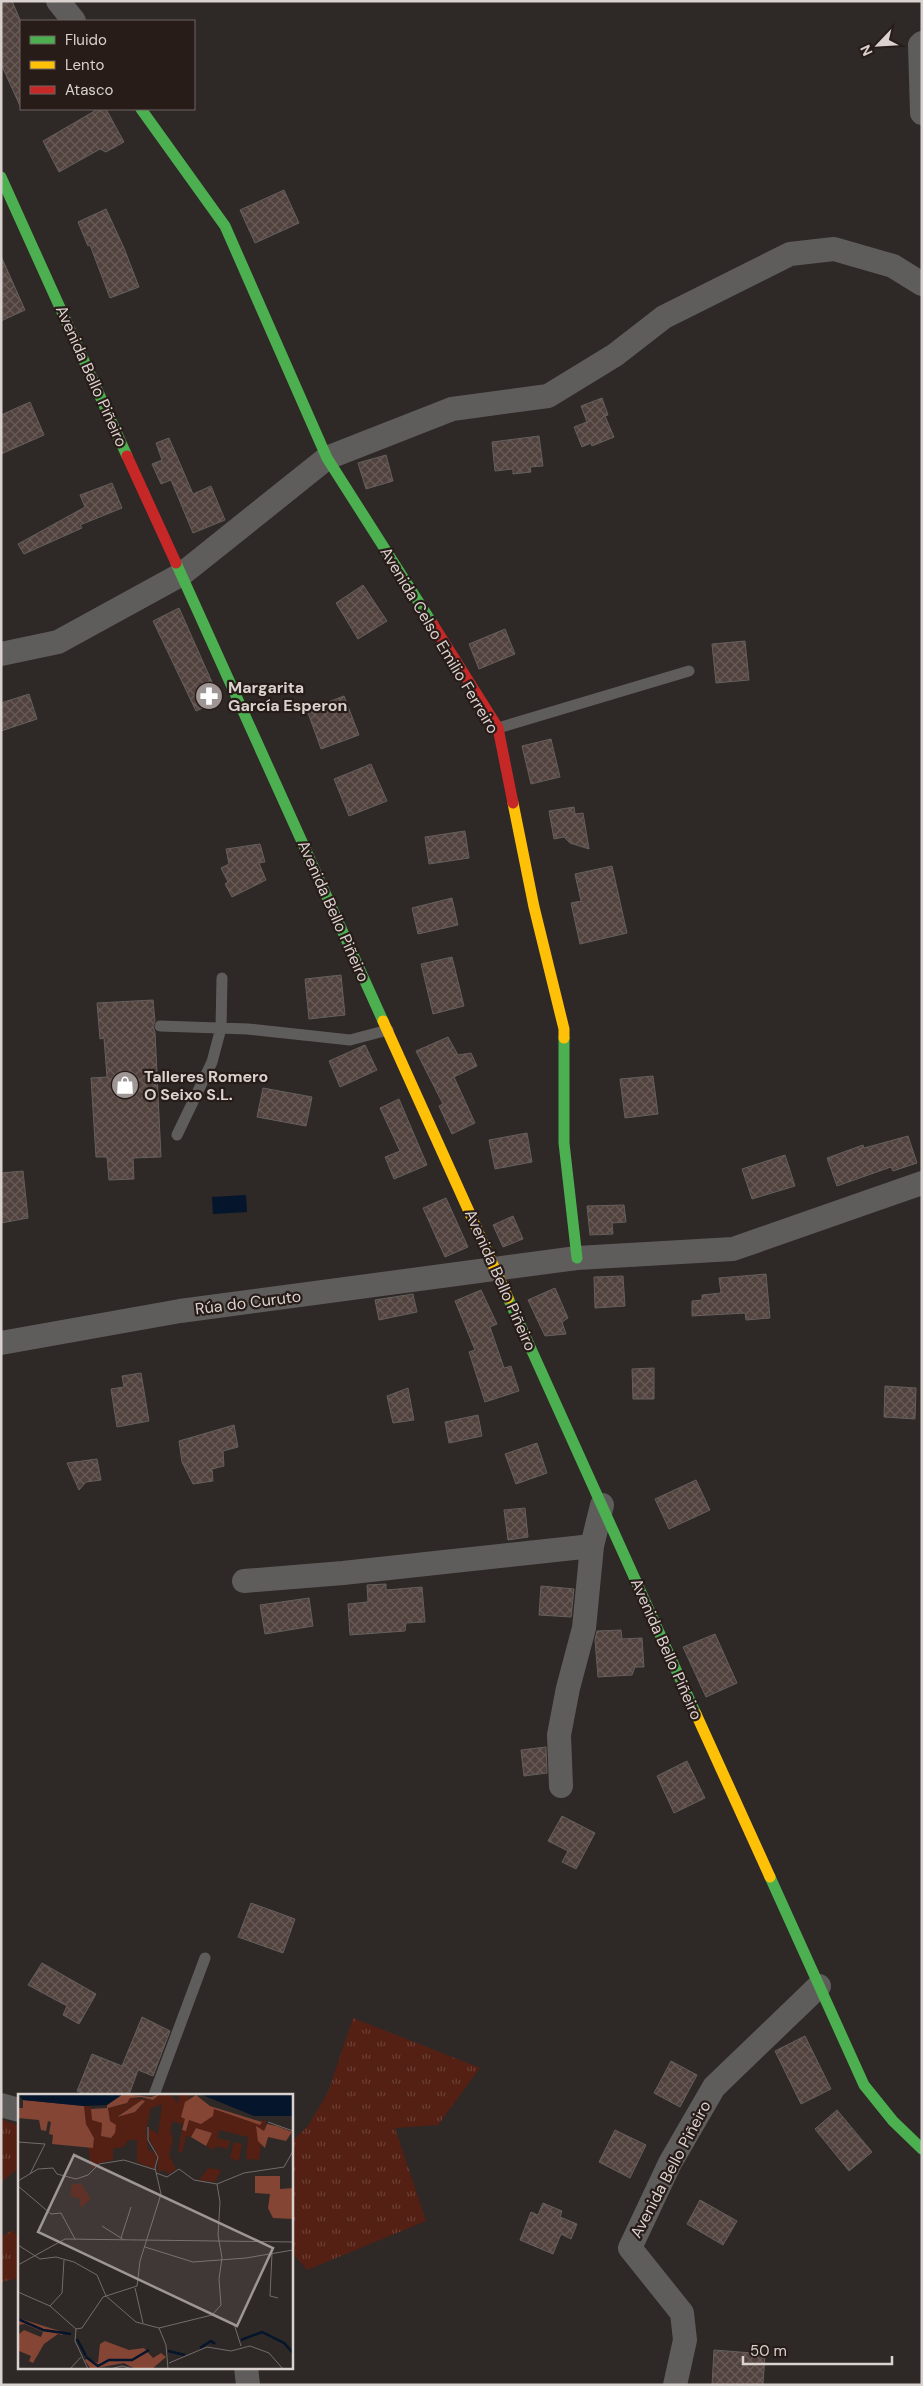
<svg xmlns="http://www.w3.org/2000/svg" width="923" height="2386" font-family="'DM Sans',sans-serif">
	<defs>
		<pattern id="grass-tufts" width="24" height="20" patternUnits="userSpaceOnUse" patternTransform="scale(1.25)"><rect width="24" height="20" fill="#542014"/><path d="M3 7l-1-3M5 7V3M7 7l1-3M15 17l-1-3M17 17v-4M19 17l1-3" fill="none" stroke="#6c4035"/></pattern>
		<pattern id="building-cross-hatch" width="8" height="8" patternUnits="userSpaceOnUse" patternTransform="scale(1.25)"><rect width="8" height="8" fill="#51423d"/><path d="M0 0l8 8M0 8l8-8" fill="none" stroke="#695c58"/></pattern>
	</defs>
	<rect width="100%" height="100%" fill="#2e2826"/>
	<path fill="url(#grass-tufts)" d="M353,2018l127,50 -42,57 -43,3 31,93 -119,49 -16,-19v-109l17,-16 20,-34z
		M1,2119l18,7v42l-18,14z
		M13,2230l6,10v38l-18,4v-45z"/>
	<path fill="#04152c" d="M246,1195l1,17 -34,2 -1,-17z"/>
	<path fill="url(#building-cross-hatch)" stroke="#645f5d" d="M1,1h11l9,21v86l-20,-44z
		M98,109h8l18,33 -18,10 -6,-3 -41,23 -16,-31z
		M284,190l15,33 -44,20 -15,-33z
		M106,209l18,39 15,39 -29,11 -20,-53 -2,1 -10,-24z
		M1,256l24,54 -24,11z
		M602,398l6,17 -3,1 9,21 -22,9 -1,-3 -9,4 -8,-20 13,-5 -6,-16z
		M30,402l14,33 -43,19v-39z
		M539,436l4,30 -13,1 1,5 -18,2v-5l-18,2 -3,-29z
		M169,438l24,56 18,-8 14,34 -32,13 -22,-53 -10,4 -9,-20 10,-4 -6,-17z
		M386,455l7,26 -27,8 -8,-26z
		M112,483l10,25 -42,17 2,3 -58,26 -6,-10 67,-37 -5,-12z
		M363,585l24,36 -29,18 -22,-36z
		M179,608l41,92 -24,11 -43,-90z
		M505,629l10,25 -36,15 -10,-25z
		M745,641l4,39 -33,3 -4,-39z
		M29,694l8,25 -36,12v-28z
		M344,696l15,39 -38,14 -14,-39z
		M551,739l9,38 -29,7 -9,-38z
		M371,764l16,37 -38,15 -15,-37z
		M574,807l1,7 8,-1 6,36 -19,-6 -6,-6 -10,2 -5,-28z
		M465,831l4,27 -40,6 -4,-27z
		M260,844l5,18 -6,1 7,17 -34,17 -7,-13 3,-2 -7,-14 8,-4 -3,-15z
		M612,866l15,67 -47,11 -9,-41 10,-2 -6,-27z
		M452,898l6,27 -40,9 -6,-26z
		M452,957l12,49 -31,8 -12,-50z
		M341,975l4,40 -36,4 -4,-40z
		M153,1000l2,21 -2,5 2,6 6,125 -28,1 1,21 -25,1 -2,-23h-11l-5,-79 16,-1 -3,-39 -4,1 -3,-36z
		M448,1037l10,18 13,-2 6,13 -23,11 21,46 -23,11 -13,-28 4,-2 -27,-53z
		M365,1045l12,25 -37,17 -11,-26z
		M653,1076l5,38 -33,4 -5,-39z
		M263,1088l49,9 -6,29 -49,-9z
		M399,1099l28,66 -33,14 -9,-22 15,-6 -20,-43z
		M527,1133l5,29 -37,7 -6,-29z
		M908,1136l9,27 -24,8 -2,-4 -54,19 -10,-28 36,-13 1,3z
		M785,1155l10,31 -43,13 -10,-30z
		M23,1171l5,47 -27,5v-50z
		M446,1198l22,49 -23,10 -22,-49z
		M624,1205l2,17 -14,1 1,11 -23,1 -3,-29z
		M513,1216l10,23 -20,8 -10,-22z
		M766,1274l4,44 -24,2 -1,-7 -53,3v-15l10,-1v-5l19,-2 -2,-15z
		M623,1276l2,30 -30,2 -1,-31z
		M555,1288l13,30 -6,4 4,12 -21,2 -17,-36z
		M481,1290l16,34 -7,3 14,41 7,-2 8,25 -34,11 -16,-50 6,-2 -20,-49z
		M413,1294l4,18 -38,8 -4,-20z
		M654,1368v31h-21l-1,-30z
		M141,1373l8,48 -32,6 -6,-38 13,-2 -2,-11z
		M885,1386l31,2 -1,31 -31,-2z
		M408,1388l6,32 -21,3 -6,-27z
		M478,1415l4,21 -33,7 -4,-21z
		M234,1425l4,22 -15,4 1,15 -12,3 1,12 -20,3 -11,-22 -3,-21z
		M537,1443l10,30 -31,11 -11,-30z
		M97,1459l4,21 -15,2 -7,8 -12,-27z
		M696,1480l14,30 -41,19 -14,-30z
		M525,1508l3,29 -20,3 -4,-30z
		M386,1584v6l36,-3 3,35 -19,1 -1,8 -55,4 -2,-31 20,-2 -1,-17z
		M541,1586l33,3 -3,28 -32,-2z
		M309,1598l4,28 -48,8 -5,-29z
		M621,1630l1,9 20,-1 2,29h-9l-3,8 -34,2 -3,-37 2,-9z
		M715,1634l22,49 -31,14 -23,-50z
		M546,1747l1,26 -23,3 -3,-26z
		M687,1761l18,37 -31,15 -17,-37z
		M562,1816l33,17 -19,36 -14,-7 6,-11 -20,-10z
		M251,1903l44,16 -12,34 -45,-16z
		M42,1963l54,31 -17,30 -16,-9 4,-9 -39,-21z
		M142,2017l28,14 -17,45 -15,-6 -9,25h-42l-10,-4 15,-37 30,12z
		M805,2036l26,53 -30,15 -26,-53z
		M671,2061l26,14 -17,32 -26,-14z
		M837,2110l35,42 -23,19 -34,-42z
		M615,2130l31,15 -16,33 -31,-16z
		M700,2200l37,21 -14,24 -36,-21z
		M543,2203l19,8 -2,6 17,7 -6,15 -10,-5 -8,20 -33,-14 11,-28 7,3z
		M714,2350l51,4 -2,31h-51z"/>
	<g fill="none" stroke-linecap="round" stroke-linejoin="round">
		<path stroke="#5f5d5c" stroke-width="11" d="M498,728l191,-57
			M160,1026l88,3 102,11 38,-10
			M177,1135l35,-73 9,-34 1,-50
			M154,2095l51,-137"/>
		<path stroke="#5f5d5c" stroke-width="24" d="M58,1l16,20
			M922,43l-2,2 2,68
			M1,654l57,-12 124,-68 145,-116 125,-49 96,-13 67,-41 49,-38 126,-63 44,-5 59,17 29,18
			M1,1343l179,-32 397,-53 156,-9 189,-66
			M244,1581l99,-8 249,-27 10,-41
			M561,1786l-2,-51 9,-47 16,-60 8,-82
			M1,2105l18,5
			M246,2367l2,18
			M675,2385l10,-45 -3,-27 -52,-65 40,-85 44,-76 105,-101"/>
		<path stroke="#4caf50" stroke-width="11" d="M141,109l84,117 102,232 105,165
			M1,177l126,279
			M176,563l207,458
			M564,1038v105l13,115
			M508,1298l188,416
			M770,1877l94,208 29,36 29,28"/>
		<path stroke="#ffc107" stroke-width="11" d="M513,803l21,104 30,122v9
			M383,1021l125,277
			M696,1714l74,163"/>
		<path stroke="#c62828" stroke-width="11" d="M127,456l49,107
			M432,623l66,105 15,75"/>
	</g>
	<defs>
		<g id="pharmacy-disc" transform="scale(1.4375)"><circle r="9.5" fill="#9e9694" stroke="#281c19"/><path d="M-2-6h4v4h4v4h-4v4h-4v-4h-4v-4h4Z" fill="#fff"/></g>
		<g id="shop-disc" transform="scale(1.4375)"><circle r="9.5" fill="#9e9694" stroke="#281c19"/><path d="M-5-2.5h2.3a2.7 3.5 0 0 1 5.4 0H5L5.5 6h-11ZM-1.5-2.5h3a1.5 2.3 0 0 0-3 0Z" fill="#fff"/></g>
	</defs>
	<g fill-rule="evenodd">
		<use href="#pharmacy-disc" x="209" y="696"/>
		<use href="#shop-disc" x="125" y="1085"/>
	</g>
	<g text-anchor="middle" stroke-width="4.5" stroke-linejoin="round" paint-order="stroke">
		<g font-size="16" fill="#dad2cf" stroke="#281c19">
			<text transform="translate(92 376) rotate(66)" y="6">Avenida Bello Piñeiro</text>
			<text transform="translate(440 640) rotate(59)" y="6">Avenida Celso Emilio Ferreiro</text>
			<text transform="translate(334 911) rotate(66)" y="6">Avenida Bello Piñeiro</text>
			<text transform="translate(501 1280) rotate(66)" y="6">Avenida Bello Piñeiro</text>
			<text transform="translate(248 1302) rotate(-7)" y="6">Rúa do Curuto</text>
			<text transform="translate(667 1649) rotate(66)" y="6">Avenida Bello Piñeiro</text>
			<text transform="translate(670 2169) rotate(-62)" y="6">Avenida Bello Piñeiro</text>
		</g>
		<g font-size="16" font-weight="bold" fill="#dad2cf" stroke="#281c19" text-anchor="start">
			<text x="228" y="693">Margarita<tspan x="228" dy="18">García Esperon</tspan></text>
			<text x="144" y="1082">Talleres Romero<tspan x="144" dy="18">O Seixo S.L.</tspan></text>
		</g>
	</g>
	<g transform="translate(18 2094)">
		<rect width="275" height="275" fill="#2e2826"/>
		<path d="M142,0h10l8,9 1,-9h12l-10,23 4,2 -1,6 -11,-4 -3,9 3,9 -4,16 7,14 -7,5 -5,-4 -6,2v-16l-10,-19 1,-9 9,6 4,-30 -11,4 -5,22 2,19 9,6 -3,14 -17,-7v-22h-8l-6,7 -10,2v11l-14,3 -7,6 -4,-21h5l1,-10 -8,-14 -2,-18 7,-1 1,15 10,2 -1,14 10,2 5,-13 -6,-4 -2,-13 18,-4 4,-6 23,2zM124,6v6l-7,6 -18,4zM196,15l46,15 2,-4 4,1 -2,10 -8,-4 5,19 -2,14 -13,-1 2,-22 -29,-7 -2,8 13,3 -2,8 -13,-3 -1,4 -8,-4 6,-13 -16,-5 -5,9 -5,-1 -4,17 -4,-2 4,-21 4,1 3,-11zM216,48l8,2 -3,17 -9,-3zM190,74l13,2 -6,12 -16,-2zM63,89l10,16 -10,9 -2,-10 -8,-1v-12z" fill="#542014" fill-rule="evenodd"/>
		<path d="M105,0l28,3 9,-3 -7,6 -12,-3 -11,1 -3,5 -19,5 2,13 6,4 -1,8 -4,5 -10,-2 1,-13 -10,-3 -1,-11 16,-1v-3zM178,1l14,11 52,16 -2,3 -46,-16 -1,7 -12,8 -12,-4 -3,11 -4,-1 3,-11 -4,-2 4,-15zM5,6l61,6 2,18 8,14 -1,10 -41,-4 1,-9 -4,-1 2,-12 -3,-1 -2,10 -5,-1 -2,-10 -21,-2v-10h5zM124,6l3,1 -10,11 -18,5zM249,30l10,2 15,6 -6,9 -18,-4 -3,11 -7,-7 -2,-15 8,5zM178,34l16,5 -6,13 -15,-9zM237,82h25v13l13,-1v31l-20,-1 -5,-10 2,-14 -15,-1zM0,224l42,13 3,4 -5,-1 -14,10 -11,19 -4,-2 2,-5 -12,-5 -1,7v-23l6,-5 17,7 2,-5 -18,-8 -7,1zM87,247l24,9 15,-2 9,10 8,-5 5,4 -14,12h-17l-11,-6 -33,6 -6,-8 1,-3 12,5 2,-19z" fill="#844535"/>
		<path d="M0,0h105l-16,11 -23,1 -61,-6zM182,0h93v22h-39z" fill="#04152c"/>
		<path fill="none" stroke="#04152c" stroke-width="2.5" d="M0,225l25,11 28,4M59,245l9,17M223,246l21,-8 22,11 9,10M182,254l11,-7 4,3M150,257l17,4M68,263l12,9 11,-6h23l17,-10"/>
		<path fill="none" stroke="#736c6a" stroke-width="1" d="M250,28l25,9M0,48l27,2 -15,30M138,79l11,4 12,-8 15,11 23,4M0,87l20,-12 15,-1 4,6 19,5 12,-4 11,-11 25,-4 32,10M0,92l33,28 10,-1 14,26M84,132l19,12M106,146l-3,-2 10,-31M0,151l22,14 16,-2 18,5 23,13 9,21 30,26 23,6 53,-13 22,9 7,22M127,153l48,15 53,-4 47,-8M254,159l-2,43 8,2M0,171l47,-26 228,3M117,194l8,35M0,198l32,14 26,23M32,212l12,-13 2,-33M194,221l9,-10 -2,-26 3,-21 -4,-23 2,-33 -3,-18 27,-11 40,-6 9,-16M141,234l7,17 2,24M58,235l6,-1 21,-31 34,-11 3,-25 21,-67 -6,-26 3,-11 -10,-17v-13M58,235l-1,12 13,28M151,269l38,-16 24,4 19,-5 19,7 14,16M52,275l11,-12M92,275l12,-3 11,3"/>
		<path fill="#9e9694" fill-opacity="0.15" stroke="#9e9694" stroke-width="2.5" d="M56,61l199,93 -36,78 -199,-94z"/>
		<rect width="275" height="275" fill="none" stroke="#dad2cf" stroke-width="2.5"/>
	</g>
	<rect width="923" height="2386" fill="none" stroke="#dad2cf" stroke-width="5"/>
	<rect x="20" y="20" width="175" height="90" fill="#281c19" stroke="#6f6562"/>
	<rect x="30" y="36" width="25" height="8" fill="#4caf50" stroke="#6f6562"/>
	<text x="65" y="45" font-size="15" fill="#dad2cf">Fluido</text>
	<rect x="30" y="61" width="25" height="8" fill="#ffc107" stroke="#6f6562"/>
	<text x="65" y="70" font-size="15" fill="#dad2cf">Lento</text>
	<rect x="30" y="86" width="25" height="8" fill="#c62828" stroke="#6f6562"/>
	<text x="65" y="95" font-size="15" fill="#dad2cf">Atasco</text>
	<g transform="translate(878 45) rotate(245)" stroke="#281c19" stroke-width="4" paint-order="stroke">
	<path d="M0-4L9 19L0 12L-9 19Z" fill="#dad2cf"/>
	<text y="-8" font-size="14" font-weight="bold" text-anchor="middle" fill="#dad2cf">N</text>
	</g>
	<path d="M743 2356v8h149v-8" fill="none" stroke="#dad2cf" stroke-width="2.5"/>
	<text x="750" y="2356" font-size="15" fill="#dad2cf" stroke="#281c19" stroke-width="4" paint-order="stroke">50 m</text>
</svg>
